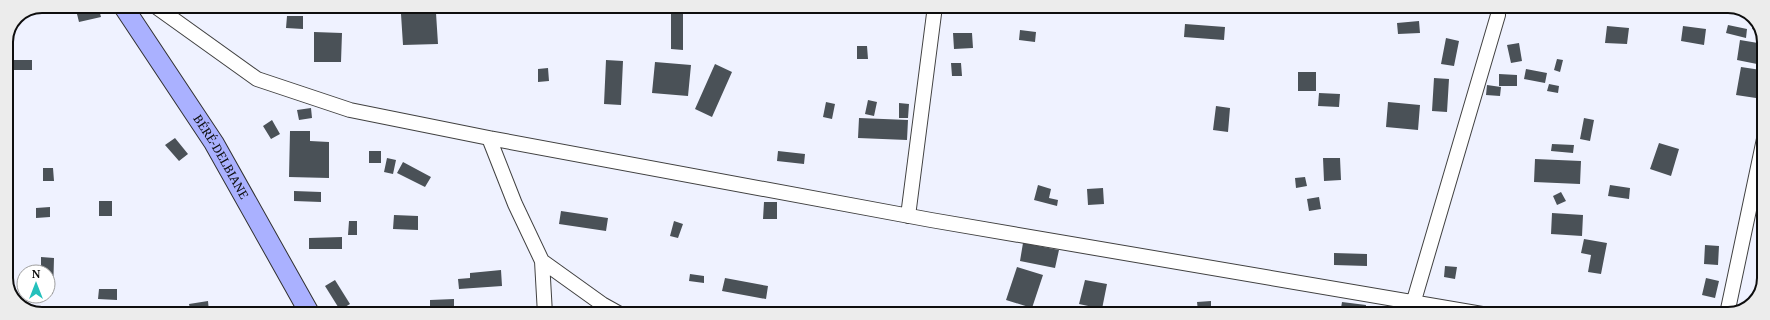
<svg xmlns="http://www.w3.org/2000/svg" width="1770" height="320" font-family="'Noto Serif',serif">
	<rect width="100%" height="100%" fill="#eff2ff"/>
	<path fill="#4a5157" d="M57,6h10l-8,4z
		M94,6h4l3,11 -22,5 -3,-12z
		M436,13l2,31 -35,1 -2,-31z
		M671,13h12v37l-12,-1z
		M287,16h16v13l-17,-1z
		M1755,20l6,12 -9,-3z
		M1419,21l1,12 -22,1 -1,-11z
		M1185,24l40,3 -1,13 -40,-3z
		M1728,25l19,4 -1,9 -20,-5z
		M1607,26l22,2 -2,16 -22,-1z
		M1683,26l23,3 -2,16 -23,-4z
		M1020,30l16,2 -1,10 -16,-2z
		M314,32l28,1 -1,29h-27z
		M953,33h19l1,15 -19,1z
		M1446,38l13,3 -5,25 -13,-2z
		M1740,40l24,4 -2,21 -25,-5z
		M1519,43l3,18 -11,2 -4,-18z
		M857,46h10l1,13h-11z
		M1557,59l6,1 -3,12 -6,-2z
		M11,60h21v10h-21z
		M606,60l17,1 -2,44 -17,-1z
		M655,62l36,3 -3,31 -36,-3z
		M951,63h10l1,13h-10z
		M715,64l17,8 -20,45 -17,-8z
		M1741,67l20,3 -5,28 -20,-3z
		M548,68l1,13 -11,1v-13z
		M1526,69l21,4 -2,10 -21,-4z
		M1298,72h18v19h-18z
		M6,74h3l1,10 -4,1z
		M1499,74l18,1v11h-18z
		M1434,78l15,1 -2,33 -15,-1z
		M1549,84l10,2 -1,7 -11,-2z
		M1487,85l14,2 -1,9 -14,-1z
		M1319,93l21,1 -1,13 -21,-1z
		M868,100l9,2 -3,14 -9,-2z
		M826,102l9,2 -3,15 -9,-2z
		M1388,102l32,3 -2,25 -32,-3z
		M899,103l10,1 -1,14h-9z
		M1216,106l14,2 -2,24 -15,-2z
		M311,108l1,10 -13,2 -2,-10z
		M859,118l49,2 -1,20 -49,-2z
		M1584,118l10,2 -4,21 -10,-2z
		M272,120l8,14 -9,5 -8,-13z
		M290,131h20v10l19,1v36l-40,-1z
		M175,138l13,16 -9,7 -14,-16z
		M1659,143l20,6 -8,27 -21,-7z
		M1552,144l22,1 -1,8 -22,-2z
		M369,151h12v12h-12z
		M778,151l27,3 -1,10 -27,-3z
		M387,158l9,2 -3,14 -9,-2z
		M1323,158h17l1,22 -17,1z
		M1535,159l46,2 -1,23 -46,-2z
		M403,162l28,15 -6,10 -28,-14z
		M43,168h10l1,13h-11z
		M1305,177l2,9 -11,2 -1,-10z
		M1038,185l13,4 -2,9 9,2 -1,6 -23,-6z
		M1610,185l20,3 -1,11 -21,-3z
		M1103,188l1,16 -16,1 -1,-16z
		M294,191l27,1v10l-27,-1z
		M1561,192l5,9 -9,4 -4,-9z
		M1319,197l2,12 -12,2 -2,-12z
		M99,201h13v15h-13z
		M764,202h13v17h-14z
		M50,207v10l-14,1v-10z
		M561,211l47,7 -2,13 -47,-7z
		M1552,213l31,2 -1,21 -31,-2z
		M394,215l24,1v14l-25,-1z
		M349,221h8v14h-9z
		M674,221l9,3 -5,14 -8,-2z
		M342,237v12h-33v-11z
		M1584,239l23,4 -6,31 -13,-2 3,-17 -10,-2z
		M1023,243l36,7 -4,18 -35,-7z
		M1705,245l14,1 -1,19 -14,-1z
		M1334,253l33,1v12l-33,-1z
		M6,255h2v9h-2z
		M41,257l13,1 -1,36h-5v-22h-7z
		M1445,266l12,1 -2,12 -11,-2z
		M1017,267l26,8 -11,33 -26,-8z
		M501,270l1,16 -43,3 -1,-10 12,-1v-5z
		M690,274l14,2v7l-15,-2z
		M725,278l43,8 -2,13 -44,-8z
		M1706,278l13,3 -4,17 -13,-3z
		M335,280l15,24 -10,6 -15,-24z
		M1085,280l22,4 -5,25 -23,-5z
		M99,289h18v11l-19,-1z
		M454,299v8l-24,1v-8z
		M208,301l1,11 -18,2 -2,-10z
		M1211,301v9l-13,1 -1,-9z
		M1342,302l24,3 -1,9h-25z
		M660,306l8,1v7h-9z
		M1076,306l24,4v4h-25z
		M405,307v7h-22v-4z
		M1662,312l20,1v1h-20z"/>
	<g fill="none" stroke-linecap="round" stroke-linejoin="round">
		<g stroke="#414141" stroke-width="16">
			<path id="street" d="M155,6l102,73 93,31 139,28 442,82 551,94
				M489,138l26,66 27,57 60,43 18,10
				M908,216l27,-210
				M542,261l3,53
				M1410,314l88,-299
				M1727,314l37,-175"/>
		</g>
		<g stroke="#303030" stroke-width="21">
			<g id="secondary">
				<path id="s1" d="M123,6l91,137 96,171"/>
			</g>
		</g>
		<use href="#street" stroke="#fff" stroke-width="14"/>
		<use href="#secondary" stroke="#aab1ff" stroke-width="19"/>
	</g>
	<g text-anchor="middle" stroke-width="4" stroke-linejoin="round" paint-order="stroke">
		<g font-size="12" fill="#0e0e0e" stroke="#fff">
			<text dy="4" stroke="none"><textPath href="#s1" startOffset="180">BÉRÉ-DELBIANE</textPath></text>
		</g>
	</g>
	<path d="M0 0H1770V320H0ZM42 13H1728A29 29 0 0 1 1757 42V278A29 29 0 0 1 1728 307H42A29 29 0 0 1 13 278V42A29 29 0 0 1 42 13Z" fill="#ececec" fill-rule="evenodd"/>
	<path fill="none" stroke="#0e0e0e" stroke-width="2" d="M42 13H1728A29 29 0 0 1 1757 42V278A29 29 0 0 1 1728 307H42A29 29 0 0 1 13 278V42A29 29 0 0 1 42 13Z"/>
	<g transform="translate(36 284)"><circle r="19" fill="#ffffff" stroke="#9f9f9f"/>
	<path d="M0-3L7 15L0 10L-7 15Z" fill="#24c0bc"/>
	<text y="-6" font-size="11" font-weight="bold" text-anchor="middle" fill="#0e0e0e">N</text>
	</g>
</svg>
